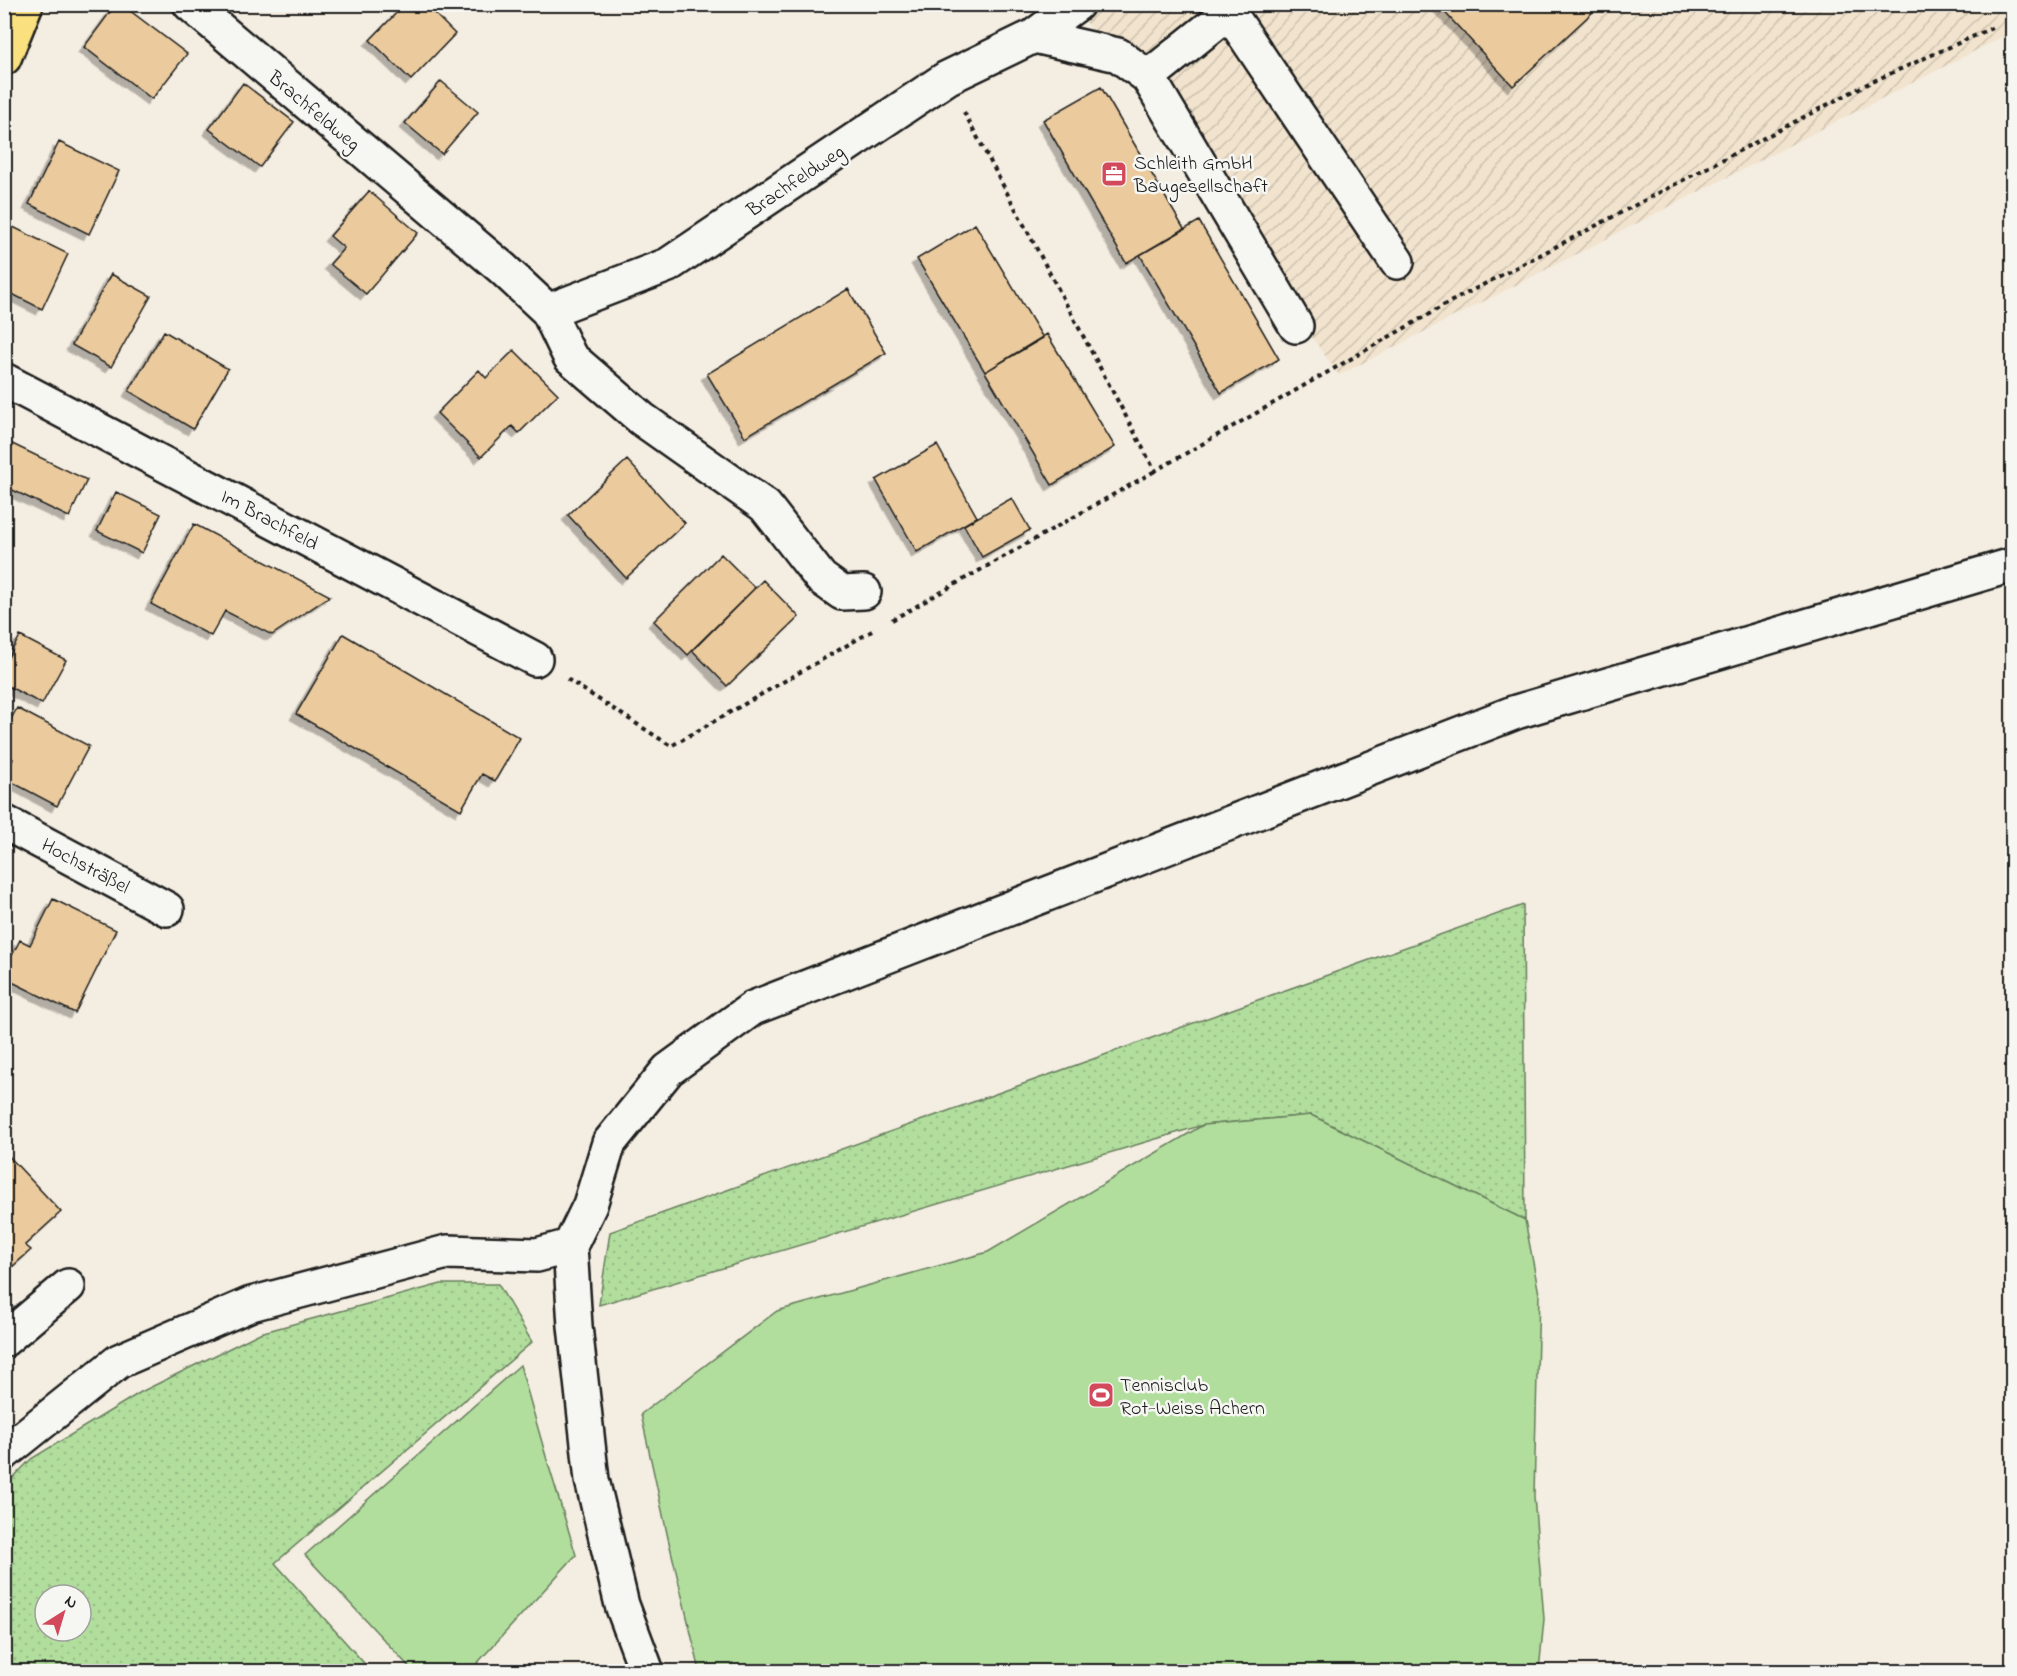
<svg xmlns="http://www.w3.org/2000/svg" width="2017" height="1676" font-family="'Indie Flower',sans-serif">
	<defs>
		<pattern id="industrial-furrows" width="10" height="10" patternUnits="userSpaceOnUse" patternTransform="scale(1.5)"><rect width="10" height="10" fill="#f1e3cd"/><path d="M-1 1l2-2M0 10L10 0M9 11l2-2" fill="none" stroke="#cec2af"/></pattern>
		<pattern id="grass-dots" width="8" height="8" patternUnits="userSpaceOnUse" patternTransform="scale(1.5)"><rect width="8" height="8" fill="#b1de9d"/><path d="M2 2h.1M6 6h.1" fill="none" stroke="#98be87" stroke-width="1.8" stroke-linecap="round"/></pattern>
		<filter id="shadow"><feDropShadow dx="-5.5" dy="5.5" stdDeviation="0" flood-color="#0004"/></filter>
	</defs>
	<rect width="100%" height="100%" fill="#f4ede1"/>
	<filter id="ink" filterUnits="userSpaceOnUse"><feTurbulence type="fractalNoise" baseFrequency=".0167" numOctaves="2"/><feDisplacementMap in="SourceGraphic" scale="12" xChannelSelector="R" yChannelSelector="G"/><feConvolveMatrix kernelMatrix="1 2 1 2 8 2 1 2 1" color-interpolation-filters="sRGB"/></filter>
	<g filter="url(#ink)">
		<path fill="url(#industrial-furrows)" d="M2012,4v28l-673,343 -265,-370z"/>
		<path fill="url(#grass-dots)" stroke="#667d5c" stroke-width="1.5" fill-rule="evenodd" d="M1523,905l2,315 -214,-105 -108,10 -604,180 11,-73z
			M441,1284h57l34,58 -257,221 96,108h-366v-185l26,-27 110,-67 119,-59zM45,1595h36v36h-36z"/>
		<path fill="#b1de9d" stroke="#667d5c" stroke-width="1.5" d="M1311,1115l214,105 14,74 -5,202 10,123 -5,52h-839l-32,-133 -27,-124 136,-103 211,-59 215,-127z
			M520,1365l27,95 29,95 -106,116h-57l-108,-116z"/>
		<path fill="#ebcb9d" stroke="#1c1c1c" stroke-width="1.5" filter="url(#shadow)" d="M116,4h5l66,50 -35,45 -68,-52z
			M405,4h20l30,30 -44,46 -41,-40z
			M1437,4h153l5,6 -82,76z
			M441,81l37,31 -36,42 -37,-31z
			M243,83l51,39 -34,45 -51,-38z
			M1101,87l83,142 -58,34 -83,-143z
			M59,142l60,29 -30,63 -60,-30z
			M369,191l49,42 -52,61 -36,-30 14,-16 -14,-12z
			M1199,221l80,138 -58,34 -81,-138z
			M7,224l61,30 -26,55 -38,-19v-61z
			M975,224l68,114 -58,34 -68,-113z
			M111,274l40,22 -40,71 -39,-22z
			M848,289l38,64 -141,84 -38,-63z
			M164,331l64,38 -35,60 -64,-38z
			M1047,334l68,113 -63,38 -67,-113z
			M514,350l44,44 -39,39 -7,-7 -31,31 -44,-44 42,-43 7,8z
			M4,440l83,40 -18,37 -65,-31z
			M937,445l40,72 -60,35 -41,-72z
			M627,460l58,63 -59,55 -58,-63z
			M116,492l45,22 -19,39 -45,-22z
			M1012,498l18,32 -48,27 -18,-32z
			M194,524l136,72 -58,39 -47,-24 -14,25 -60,-32z
			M721,554l34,34 -67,67 -34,-34z
			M763,580l36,37 -72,69 -35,-36z
			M343,634l177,104 -25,43 -13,-7 -21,36 -165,-96z
			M20,636l46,24 -24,44 -38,-20v-19z
			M17,708l72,38 -32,60 -53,-28 9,-19 -9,-5v-22z
			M53,899l63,31 -41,83 -71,-35v-7l16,-31 10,5z
			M4,1151l57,61 -36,33 6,5 -27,24z"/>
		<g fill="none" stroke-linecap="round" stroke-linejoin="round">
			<g stroke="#1c1c1c" stroke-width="38">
				<path id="minor" d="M190,4l312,264 46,43 22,46 72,62 123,87 56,72 21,15 22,-1
					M1034,36l84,19 30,22 148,249
					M1148,77l81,-65 168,250
					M548,311l120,-46 279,-187 87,-42 43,-32
					M4,380l531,279
					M4,822l163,87
					M4,1340l64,-54
					M4,1453l115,-92 132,-57 196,-52 90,3 33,-9
					M647,1672l-25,-67 -30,-125 -17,-154 -5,-80 20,-41 19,-62 59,-73 85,-62 763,-296 496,-147"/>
			</g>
			<g stroke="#1c1c1c" stroke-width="38">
				<path id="major" d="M4,58l22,-54"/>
			</g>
			<path stroke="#1c1c1c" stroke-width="4" stroke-dasharray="4.5 4.5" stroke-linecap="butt" d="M964,112l191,359 295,-169 417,-218 125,-56
				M892,620l263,-149
				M567,679l104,67 201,-115"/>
			<use href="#minor" stroke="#f6f6f2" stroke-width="33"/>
			<use href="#major" stroke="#fbe080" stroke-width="33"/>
		</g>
	</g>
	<defs>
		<g id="office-square" transform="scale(1.35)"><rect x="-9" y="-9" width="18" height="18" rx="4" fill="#d1495b" stroke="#f6f6f2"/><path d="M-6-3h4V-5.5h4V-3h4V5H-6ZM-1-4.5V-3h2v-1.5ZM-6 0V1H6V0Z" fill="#fff"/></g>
		<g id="stadium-square" transform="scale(1.35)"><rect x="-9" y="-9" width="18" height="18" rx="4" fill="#d1495b" stroke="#f6f6f2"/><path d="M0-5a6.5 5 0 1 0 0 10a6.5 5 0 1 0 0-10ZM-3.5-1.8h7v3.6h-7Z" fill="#fff"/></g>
	</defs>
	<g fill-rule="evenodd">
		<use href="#office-square" x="1114" y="174"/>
		<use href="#stadium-square" x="1101" y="1395"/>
	</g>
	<g text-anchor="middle" stroke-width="5" stroke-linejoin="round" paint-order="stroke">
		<g font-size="20" fill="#1c1c1c" stroke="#f6f6f2">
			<text transform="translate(315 110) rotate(40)" y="7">Brachfeldweg</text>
			<text transform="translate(795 180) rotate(-34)" y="7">Brachfeldweg</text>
			<text transform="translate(270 519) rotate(28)" y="7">Im Brachfeld</text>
			<text transform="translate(86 865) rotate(28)" y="7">Hochsträßel</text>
		</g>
		<g font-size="20" fill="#1c1c1c" stroke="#f6f6f2" text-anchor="start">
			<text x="1134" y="169">Schleith GmbH<tspan x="1134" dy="23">Baugesellschaft</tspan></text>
			<text x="1120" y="1391">Tennisclub<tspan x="1120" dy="23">Rot-Weiss Achern</tspan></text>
		</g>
	</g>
	<rect width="2017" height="1676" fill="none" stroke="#f6f6f2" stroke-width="24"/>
	<rect x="12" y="12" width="1993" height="1652" fill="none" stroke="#1c1c1c" stroke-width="2" filter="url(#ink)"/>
	<g transform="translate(63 1613) rotate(37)"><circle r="28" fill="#f6f6f2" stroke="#9f9f9c" stroke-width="1.5"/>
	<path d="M0-4.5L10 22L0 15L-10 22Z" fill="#d1495b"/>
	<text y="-9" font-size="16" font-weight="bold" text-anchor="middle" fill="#1c1c1c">N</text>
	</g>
</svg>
